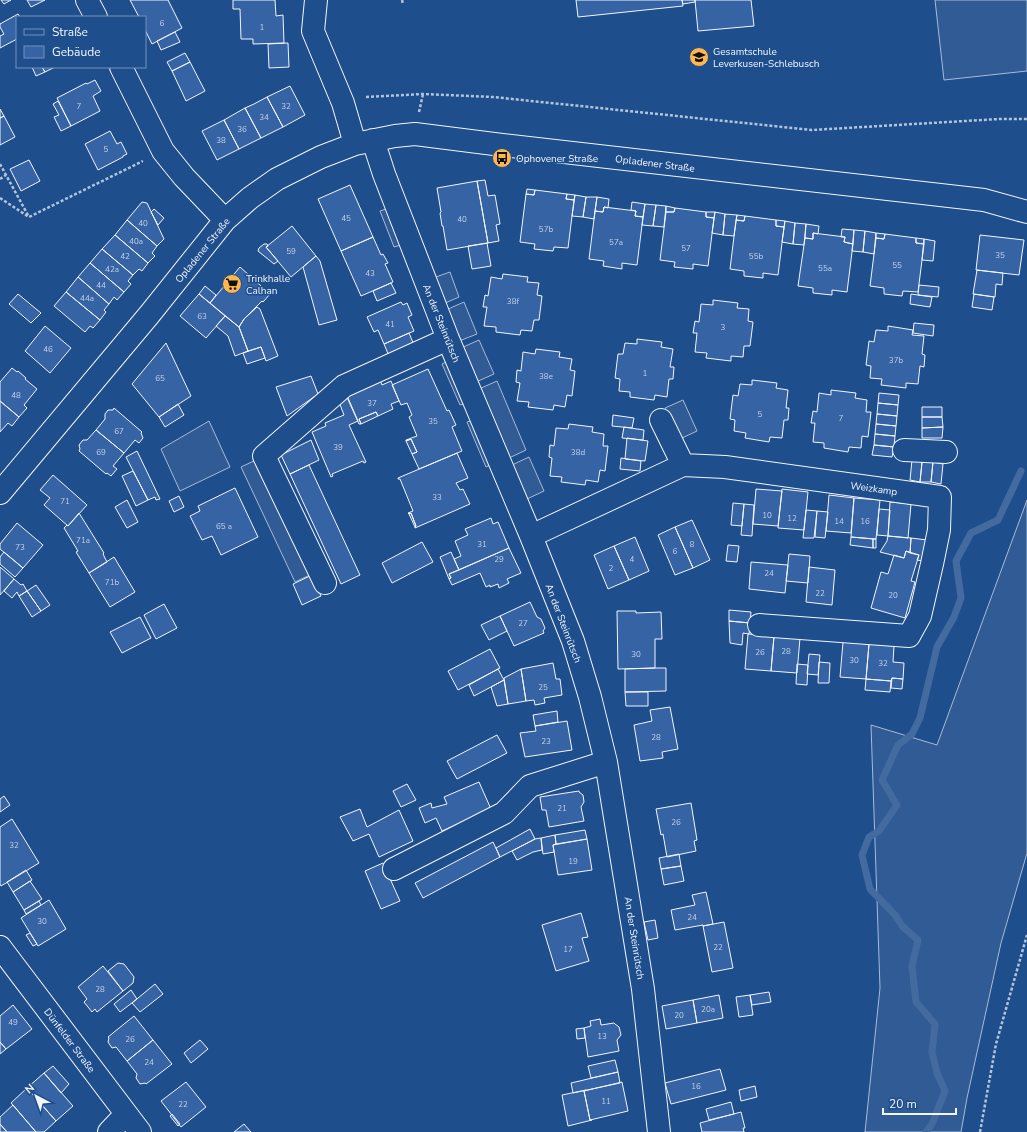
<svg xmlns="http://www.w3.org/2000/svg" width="1027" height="1132" font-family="'Nunito Sans',sans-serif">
	<rect width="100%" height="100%" fill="#1f4e8c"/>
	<path fill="#305b95" stroke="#a8bbd7" d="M935,0h92v71l-83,9z
		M386,209l15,36 -7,2 -14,-36z
		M450,272l9,25 -16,7 -10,-26z
		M464,302l13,32 -18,7 -13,-31z
		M479,340l15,34 -18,8 -15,-34z
		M448,361l18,42 -6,2 -18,-41z
		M497,381l29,69 -17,8 -30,-69z
		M683,400l14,31 -17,8 -15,-31z
		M473,420l19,44 -6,3 -19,-45z
		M209,421l21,46 -50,24 -19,-42z
		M529,457l15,34 -17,8 -15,-34z
		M258,459l54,115 -17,8 -54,-115z
		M1027,500v353l-26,90 -34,155 -6,34h-96l15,-144 -9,-263 66,20z"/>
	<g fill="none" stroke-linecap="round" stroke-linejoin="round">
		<path stroke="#446ba0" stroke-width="7" d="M926,1132l6,-8 13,-33 -8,-18 -5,-21 3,-28 -19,-22 -4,-36 6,-26 -15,-13 -8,-12 -25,-26 -8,-34 7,-18 10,-6 18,-26 -15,-25 16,-35 14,-11 8,-16 17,-71 17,-30 7,-19 -5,-37 15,-28 27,-13 23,-49"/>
	</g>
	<path fill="#3563a3" stroke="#f2f6ff" d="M1,0h10l-7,4z
		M27,0h18l-14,7z
		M130,0h38l14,28 -30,16 -7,-14v-13h-6z
		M233,0h42l1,16 7,-1 1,28 -31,1v-5h-12l-1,-30h-7z
		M576,0h106l1,6 -105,11z
		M682,0h13v2l-12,2z
		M695,0h56l3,26 -56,5z
		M18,14l2,3h-3v22l-17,9v-12l4,-2 -4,-7v-3z
		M175,32l5,10 -19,8 -4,-9z
		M288,43l1,24 -20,1 -1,-24z
		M185,53l5,9 -18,9 -5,-9z
		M190,62l15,29 -19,10 -14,-30z
		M32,67h10l3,5 -9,4z
		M42,67h13l-10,5z
		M95,80l6,11 -8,5 7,15 -29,15 -14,-28 29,-15 1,1z
		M290,86l15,29 -22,12 -16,-30z
		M267,97l16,30 -22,11 -16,-30 9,-4z
		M58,101l13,25 -10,5 -7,-14 5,-2 -6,-11z
		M245,108l16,30 -22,11 -15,-29z
		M0,109l4,7 -4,2z
		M4,116l11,21 -15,8v-27z
		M224,120l15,29 -22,11 -15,-29z
		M110,131l7,13 4,-2 6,12 -4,2v1l-25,13 -13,-26z
		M29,160l11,21 -19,10 -11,-22z
		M485,180l3,16 7,-1 5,29 -4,1 3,16 -11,2 -11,-62z
		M477,181l11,62 -41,7 -4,-24h-1l-2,-13 1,-1 -4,-24z
		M350,185l23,52 -32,14 -23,-52z
		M527,189l8,1 -1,5 -8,-1z
		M535,190l32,4 -1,5 8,1 -6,48 -14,-1 -1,4 -19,-2 1,-5 -15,-2 6,-48 8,1z
		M567,194l8,1 -1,5 -8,-1z
		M575,195l11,2 -3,20 -11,-1z
		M586,197h11l-3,22 -11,-2z
		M597,197l12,2 -1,9 -4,-1 -1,5 -8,-1z
		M142,202l5,1 17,36 -7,7 -30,-26z
		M632,202l13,2 -2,13 -8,-1 1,-5 -5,-1z
		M645,204l11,1 -3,21 -11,-1z
		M656,205l10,1 -2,21 -11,-1z
		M666,206l9,2 -1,4h-8z
		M604,207l32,4 -1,5 8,1 -6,48 -15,-2v6l-19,-3 1,-5 -15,-2 6,-48 8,1z
		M675,208l31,4v5l8,1 -6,48 -15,-2v5l-19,-2 1,-5 -15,-2 6,-48h8z
		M154,209l10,9 -6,7 -7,-13z
		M706,212h9l-1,6 -8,-1z
		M715,212l10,2 -2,21 -11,-2z
		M725,214l12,1 -3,21 -11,-1z
		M737,215l8,1 -1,5 -8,-1z
		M745,216l31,4v6l8,1 -6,48 -15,-2v5l-19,-2v-5l-14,-2 6,-49 8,1z
		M127,220l30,26 -5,7 3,3 -7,7 -33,-28z
		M776,220l9,1 -1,6 -8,-1z
		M785,221l10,2 -2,21 -11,-2z
		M795,223l11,1 -2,21 -11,-1z
		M806,224l13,2 -1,8 -5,-1v6l-8,-1z
		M292,226l24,30 -25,21 -25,-30z
		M842,229l12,1 -1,14 -9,-2 1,-5h-4z
		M854,230l11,1 -2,21 -11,-1z
		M865,231l11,2 -2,21 -11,-2z
		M813,233l32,4 -1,5 9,2 -6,48 -15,-2v5l-19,-2v-5l-15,-2 7,-48 8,1z
		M876,233l9,1 -1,5 -8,-1z
		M885,234l31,4v5l8,1 -6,48 -15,-1 -1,5 -18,-2v-6l-14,-2 6,-48 8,1z
		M115,235l33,28 -6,8 -3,-2 -6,6 -31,-26z
		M980,235l44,5 -5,35 -43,-5z
		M373,237l8,18 2,-1 5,9 -3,1 8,18 -32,14 -20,-45z
		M916,238l8,1v5l-8,-1z
		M924,239l11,2 -2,20 -11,-1z
		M487,243l4,23 -19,3 -4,-23z
		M264,244h3l1,2 -2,1 12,14 -4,3 -16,-13 1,-3z
		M102,249l31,26 -5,6 3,3 -7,8 -34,-29z
		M316,256l4,5 17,59 -18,5 -16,-58z
		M90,263l34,29 -7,8 -3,-3 -5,7 -31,-27z
		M240,267l30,27 -7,8 -1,-1 -18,18 -5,8 -29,-24z
		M977,270l26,3 -1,12 -6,-1 -1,13 -22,-3z
		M503,274l25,3 -1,5 12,1 -2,12 5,1 -3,24h-5l-2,11 -11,-1 -1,5 -24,-3v-5l-12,-1 3,-19h-4l2,-12 3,1 3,-19 11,2z
		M78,277l31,27 -5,6 2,2 -6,8 -34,-28z
		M391,283l5,10 -19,8 -4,-10z
		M919,285l20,2 -1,10 -20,-2z
		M205,286l11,9 -6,8 -11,-9z
		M66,292l34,28 -7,8 -3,-2 -5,6 -31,-26z
		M18,294l23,19 -10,10 -22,-19z
		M199,294l26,22 -19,22 -26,-22z
		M911,294l21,3 -2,10 -20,-3z
		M974,294l20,3 -2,13 -20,-3z
		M713,300l25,3 -1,5 12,1 -1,12 5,1 -3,24h-6l-1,11 -12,-1v5l-25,-3 1,-5 -12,-1 2,-19h-4l2,-12 4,1 2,-18 12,1z
		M401,302l2,3 4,-2 5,12 -4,2 6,14 -30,13 -6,-14 -4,2 -7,-15z
		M257,307l3,2 18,47 -12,5 -5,-14 -13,4 -9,-24 5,-8z
		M225,316l14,11 9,24 -13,5 -7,-20 -12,-10z
		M914,323l20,2 -1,11 -20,-3z
		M45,326l26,22 -21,25 -25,-22z
		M888,326l25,4 -1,5 12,1 -2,18 3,1 -1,12 -4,-1 -2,18 -12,-1v5l-25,-3 1,-6 -12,-1 1,-12 -5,-1 3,-24 5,1 2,-12 12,1z
		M409,333l5,12 -25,11 -5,-12z
		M637,339l25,3 -1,5 12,2 -3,18h4l-1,12h-4l-2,18 -12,-2 -1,5 -24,-3v-5l-11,-1 1,-12 -5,-1 3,-24h5l2,-11 12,1z
		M166,343l25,53 -32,21 -27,-33z
		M261,347l4,11 -18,6 -4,-11z
		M536,349l24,3 -1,5 13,2 -2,11 5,1 -3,25 -5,-1 -2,12 -11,-2 -1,5 -25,-3 1,-5 -12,-1 3,-18 -4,-1 1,-12 4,1 2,-19 12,2z
		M12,368l5,4 1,-1 8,7 -1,1 12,10 -13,16 3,3 -8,9 -19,-16v-19z
		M428,369l19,42 2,-1 7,15 -4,2 10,24 -43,18 -7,-15 5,-2 -6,-13 -5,2v-1l11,-4 -8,-19 3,-2 -5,-12 -6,2 -9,-20z
		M311,376l7,18 -31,22 -11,-29z
		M380,380l2,5 9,-4 8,20 -8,3 2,5 -15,7 -2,-4 -17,7 2,5h-2l-13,-29z
		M752,380l25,3 -1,5 12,2 -2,18h3l-1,12h-4l-2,18 -12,-1 -1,5 -24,-4 1,-5 -12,-2 1,-11 -5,-1 3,-24 5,1 2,-12 12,1z
		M831,390l25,3 -1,5 12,2 -1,12h5l-3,25 -6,-1 -1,12 -12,-1 -1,5 -24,-4v-5l-11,-1 2,-19h-4l2,-12 4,1 2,-19 12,2z
		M879,393l20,2 -1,10 -20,-2z
		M348,398l10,23 -9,4 17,37 -2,1 -1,-2 -31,13 1,2 -2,1 -19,-45 14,-6 -1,-3 19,-8 -5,-13z
		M0,401l19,16 -7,9 -4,-3 -8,9z
		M878,403l20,2 -1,11 -20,-2z
		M178,404l6,11 -19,12 -6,-10z
		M922,407h20v10h-20z
		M114,408l28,24 -1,1 2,5 -4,5 -4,-3 -11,13 -28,-23 9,-11v-5l3,-4h5z
		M376,412l2,4 -17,8 -2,-5z
		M877,414l20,2 -1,10 -20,-2z
		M613,415l21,3 -2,10 -20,-2z
		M922,417h20l1,10 -21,1z
		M569,424l24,3 -1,5 12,2 -1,12h5l-3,25 -5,-1 -2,12 -12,-2 -1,5 -24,-3 1,-5 -12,-1 2,-18 -3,-1 1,-12 4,1 2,-18 12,1z
		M876,424l20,2 -1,10 -20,-2z
		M624,427l20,3 -1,10 -21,-2z
		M943,427l-1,11h-20v-10z
		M96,430l28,23 -11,13 4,3 -6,7 -4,-3 -1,1 -27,-23 1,-2 -1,-4 4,-5h4z
		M875,434l20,2 -1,11 -20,-2z
		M627,438l21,3 -3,20 -20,-2z
		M411,439l6,13 -5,2 -6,-13z
		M311,440l8,20 -29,14 -9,-19z
		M874,445l20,2 -2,10 -20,-2z
		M137,451l23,48 -4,1 -1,-3 -7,3 -22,-43z
		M457,453l11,25 -12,5 4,7 3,-1 7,15 -55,24v-1l1,-1 -5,-13 -2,1 -1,-1 5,-2 -13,-32h-2v-1z
		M621,458l20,3 -1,10 -20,-2z
		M912,460l10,2 -2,20 -10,-2z
		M922,462h11l-2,20h-11z
		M933,462l10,2 -2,20 -10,-2z
		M309,465l51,110 -19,9 -51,-110z
		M133,471l15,29 -12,6 -14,-30z
		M53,475l34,30 -19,21 -24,-21 6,-7 -10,-8z
		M235,488l23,49 -37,18 -9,-19 -10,4 -12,-24 10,-5 -2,-5z
		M756,489l26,2 -4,35 -25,-2z
		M782,489l26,3 -4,38 -26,-2z
		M829,495l25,3 -3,35 -25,-2z
		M179,496l5,11 -10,5 -5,-11z
		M854,498l26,2 -4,39 -25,-2z
		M127,500l11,22 -11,6 -12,-21z
		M890,502l21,2 -3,34 -20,-2z
		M733,503l11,1 -2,22 -11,-1z
		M744,504l10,1 -2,31 -11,-1z
		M879,509l11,1 -2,26 -11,-1z
		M806,510l11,1 -3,27h-11z
		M817,511l11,1 -3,26 -10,-1z
		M79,513l25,40 -1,1 4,8 -18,11 -13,-21 2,-1 -14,-23 3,-3 1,1z
		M411,513l5,13 -1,1 -6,-13z
		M491,518l2,6 5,-2 11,26 -50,22 -5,-11 7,-3 -6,-15 13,-6 -3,-6z
		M692,520l18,40 -17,8 -18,-41z
		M17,523l26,22 -20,23 -23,-19v-5z
		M675,527l18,41 -18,7 -17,-40z
		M888,536l23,2 -1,15 -4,-2 -2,7 -24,-6 7,-11z
		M635,537l14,34 -20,9 -15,-34z
		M851,537l22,2v9l-23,-3z
		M911,538l16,2 -4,21 -6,-1 2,-5 -9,-2z
		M873,539h3v9h-3z
		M422,542l11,20 -41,21 -10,-20z
		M728,545l11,1 -2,16 -11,-1z
		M614,546l15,34 -21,9 -14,-34z
		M509,548l12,25 -14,6 2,4 -10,5 -1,-4 -8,3v-2l-4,2 -6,-14 -28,12 -3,-6 2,-1 -2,-4z
		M906,551l13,4 -8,26 4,1 -10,36 -34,-10 10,-36 7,2 6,-19 10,3z
		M4,552l19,16 -8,9 -15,-13v-7z
		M451,552l8,18 -10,4 2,4 -2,1 -9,-22z
		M789,554l21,2 -2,27 -22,-2z
		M114,557l21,35 -25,15 -21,-34z
		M751,562l37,3 -3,28 -36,-4z
		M0,567l14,12 -14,16z
		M809,567l26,3 -3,35 -26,-3z
		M312,575l9,21 -19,9 -9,-21z
		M14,579l7,6 2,-1 4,7 -8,5 -2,-4 -5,6 -8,-7z
		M36,585l14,20 -9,6 -14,-20z
		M27,591l14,20 -9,6 -13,-21z
		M530,602l7,15 4,2 4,9 -2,3 1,2 -30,13 -14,-30z
		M164,604l13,24 -21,11 -12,-24z
		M729,610l22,2 -1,11 -21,-2z
		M617,611h19v2l25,-1 1,27h-7v29l-37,1z
		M500,616l7,15 -18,9 -8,-15z
		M140,617l11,21 -29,15 -12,-21z
		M729,621l21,2 -1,11 -6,-1 -1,12 -12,-2z
		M748,634l26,2 -3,35 -26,-2z
		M774,636l26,2 -3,35 -26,-2z
		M843,642l26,2 -3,35 -26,-2z
		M869,644l25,2 -1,16 11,1 -1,16 -11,-1 -1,3 -25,-2z
		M490,649l10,19 -42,22 -10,-19z
		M809,654l11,1 -2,20 -11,-1z
		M819,662l11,1 -1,20h-11z
		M553,663l3,16h4l2,16 -18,3 1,5 -10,2 -1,-5 -8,1 -5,-32z
		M797,664l11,1 -1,20 -11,-1z
		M655,668h11v23l-41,1v-23z
		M498,669l6,11 -30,16 -5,-11z
		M521,669l5,32 -18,3 -4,-26z
		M892,678l11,1 -1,10 -11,-1z
		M866,679l25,2 -1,11 -25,-2z
		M504,680l4,24 -11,2 -6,-19z
		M625,692h23v14h-22z
		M670,707l8,42 -16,3 1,6 -23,3 -6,-36 18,-4 -2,-11z
		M557,711l1,11 -23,4 -2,-11z
		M567,721l5,29 -47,7 -5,-24 16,-2 -1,-5z
		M497,735l10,18 -50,26 -10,-18z
		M479,782l12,27 -49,22 -6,-13 -11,5 -6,-15 12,-5 1,5 15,-4 -3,-7z
		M407,784l9,16 -15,7 -8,-16z
		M579,791v1l4,3 1,7 -3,5 3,14 -35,6 -3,-17h-4l-2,-13z
		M4,796l6,9 -10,7v-13z
		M691,803l6,37 -3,1 2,10 -29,6 -4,-23 -2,1 -5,-26z
		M360,809l7,18 32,-17 14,31 -34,16 -10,-23 -16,7 -13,-24z
		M12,819l27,44 -38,23 -1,-2v-57z
		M530,829l5,10 -35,18 -4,-9z
		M585,830l2,9 -31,5 -1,-9z
		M555,835l1,9 -3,1 1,7 -11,2 -2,-16z
		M541,838l1,12 -9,2 -16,8 -5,-9 23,-12z
		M587,839l5,31 -34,5 -5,-30z
		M493,842l7,15 -77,41 -8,-15z
		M679,854l2,12 -20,3 -2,-11z
		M383,863l17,38 -19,8 -16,-38z
		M681,866l3,15 -20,4 -3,-16z
		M26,870l6,10 -19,12 -6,-10z
		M30,881l12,18 -18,11 -11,-18z
		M706,892l7,32 -10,2v-1l-28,5 -4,-20 24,-5 -3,-10z
		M49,900l17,29 -28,17 -17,-28z
		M39,901l2,4 -15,9 -2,-4z
		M581,913l7,24 -6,1 7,23 -33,10 -14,-46z
		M655,920l3,18 -10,2 -4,-18z
		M724,922l9,46 -21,4 -9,-46z
		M30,933l7,11 -4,2 -7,-11z
		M118,963l6,1 10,13 -1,6 -10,8 -15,-20z
		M103,966l20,25 -26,21 -2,-3 -3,3 -8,-10 3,-3 -9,-12z
		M155,984l8,10 -23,18 -8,-9z
		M131,990l6,9 -17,13 -6,-8z
		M769,992l2,10 -19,3 -2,-10z
		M719,995l4,23 -26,5 -4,-23z
		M750,995l3,20 -14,2 -3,-20z
		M693,1000l4,23 -31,6 -4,-23z
		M13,1005l19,24 -26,20 -6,-7v-26z
		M134,1016l19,24 -26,21 -11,-14 -4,1 -4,-6 1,-4 -1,-1z
		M600,1019l1,6 13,-2 1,1 4,3 2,8 -4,5 2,11 -31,6 -4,-29 7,-2 -1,-5z
		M584,1028l1,10 -8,1 -1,-10z
		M153,1040l19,24 -26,20 -1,-1 -5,1 -4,-6 1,-4 -10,-13z
		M200,1040l8,9 -17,14 -7,-10z
		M0,1042l6,7 -6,5z
		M615,1060l3,12 -27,6 -3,-12z
		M53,1066l16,18 -8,9 -17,-20z
		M720,1069l6,21 -55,14 -6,-21z
		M618,1072l2,11 -47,10 -2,-10z
		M44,1073l29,33 -17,15 -29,-33z
		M186,1082l20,25 -25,20 -20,-26z
		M622,1082l6,29 -38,9 -6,-29z
		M755,1086l2,11 -16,4 -2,-11z
		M27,1088l29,33 -12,11h-8l-25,-29z
		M586,1090l-2,1 6,29h2l-24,6 -6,-31z
		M731,1102l3,12 -25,6 -3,-11z
		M13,1105l23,27h-29l-7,-8v-7z
		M741,1112l4,16h-2l1,4h-42l-2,-9z
		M172,1114l8,10 -2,2 -8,-10z
		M0,1124l7,8h-7z
		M244,1124l7,8h-17z"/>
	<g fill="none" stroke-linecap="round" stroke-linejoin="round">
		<g stroke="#f2f6ff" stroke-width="24">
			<path id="minor" d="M87,0l9,17
				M316,0l-3,31 30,72 12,41
				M121,67l42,84 21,26 41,43
				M373,140l11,34 64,165 83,197 42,105 17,56 16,65 37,227 16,143
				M661,420l22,45
				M904,450l42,2
				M0,493l149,-178 76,-95 25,-22 27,-19 44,-22 34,-13 40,-8 20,-2 87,11 482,55 43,12
				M531,536l152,-71 42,2 215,30 -1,33 -7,34 -12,52 -11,20 -150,-11
				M325,583l-61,-127 80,-70 104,-47
				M394,869l110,-56 26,-27 76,-24
				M0,947l140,185
				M109,1132l17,-18"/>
		</g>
		<path stroke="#b3c4dc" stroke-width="2.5" stroke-dasharray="3 2" stroke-linecap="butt" d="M402,0l1,4
			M366,97l57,-3 70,3 319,33 187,-11h28
			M419,112l4,-18
			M0,164l6,11
			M0,179l6,-4 23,42
			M0,198l29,19 114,-56
			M980,1132l16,-88 31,-109"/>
		<use href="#minor" stroke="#1f4e8c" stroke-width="22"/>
	</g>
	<defs>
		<g id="school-disc" transform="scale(1)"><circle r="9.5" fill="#ffb74d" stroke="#1f4e8c"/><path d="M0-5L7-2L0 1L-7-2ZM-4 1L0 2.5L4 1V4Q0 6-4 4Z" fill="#111"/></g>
		<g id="bus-disc" transform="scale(1)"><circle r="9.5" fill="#ffb74d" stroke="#1f4e8c"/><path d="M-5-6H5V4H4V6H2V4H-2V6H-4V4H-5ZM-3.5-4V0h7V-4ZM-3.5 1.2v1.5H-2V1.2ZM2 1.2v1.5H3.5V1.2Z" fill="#111"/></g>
		<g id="supermarket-disc" transform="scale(1)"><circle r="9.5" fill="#ffb74d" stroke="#1f4e8c"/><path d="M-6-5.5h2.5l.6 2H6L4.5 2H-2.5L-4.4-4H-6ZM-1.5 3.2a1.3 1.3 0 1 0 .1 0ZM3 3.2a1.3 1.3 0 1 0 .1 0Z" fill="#111"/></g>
	</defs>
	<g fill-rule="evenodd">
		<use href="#school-disc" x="699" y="57"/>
		<use href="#bus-disc" x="502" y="158"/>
		<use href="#supermarket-disc" x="232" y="284"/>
	</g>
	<g text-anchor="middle" stroke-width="3" stroke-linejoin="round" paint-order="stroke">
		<g font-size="8" fill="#c3d1e8">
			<text x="162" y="26">6</text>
			<text x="262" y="30">1</text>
			<text x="79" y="109">7</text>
			<text x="286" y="109">32</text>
			<text x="264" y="120">34</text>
			<text x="242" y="132">36</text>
			<text x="221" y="143">38</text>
			<text x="106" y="152">5</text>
			<text x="346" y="221">45</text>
			<text x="462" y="222">40</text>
			<text x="143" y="226">40</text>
			<text x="546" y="232">57b</text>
			<text x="136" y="244">40a</text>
			<text x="616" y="245">57a</text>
			<text x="686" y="251">57</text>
			<text x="291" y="254">59</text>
			<text x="1000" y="258">35</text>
			<text x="125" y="259">42</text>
			<text x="756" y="259">55b</text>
			<text x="897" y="268">55</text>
			<text x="825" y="271">55a</text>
			<text x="112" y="272">42a</text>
			<text x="370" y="276">43</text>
			<text x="101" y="288">44</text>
			<text x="87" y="301">44a</text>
			<text x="513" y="304">38f</text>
			<text x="202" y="319">63</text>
			<text x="390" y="327">41</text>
			<text x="723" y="330">3</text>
			<text x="48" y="352">46</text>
			<text x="896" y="363">37b</text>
			<text x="645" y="376">1</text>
			<text x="546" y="379">38e</text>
			<text x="160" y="381">65</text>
			<text x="16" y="398">48</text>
			<text x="372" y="406">37</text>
			<text x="760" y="417">5</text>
			<text x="841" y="421">7</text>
			<text x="433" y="424">35</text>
			<text x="119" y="434">67</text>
			<text x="338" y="450">39</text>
			<text x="101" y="455">69</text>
			<text x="578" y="455">38d</text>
			<text x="437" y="500">33</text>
			<text x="65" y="504">71</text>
			<text x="767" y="518">10</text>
			<text x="792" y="521">12</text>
			<text x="839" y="524">14</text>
			<text x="865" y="524">16</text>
			<text x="224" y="529">65 a</text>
			<text x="83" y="543">71a</text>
			<text x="482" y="547">31</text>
			<text x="692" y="547">8</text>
			<text x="20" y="550">73</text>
			<text x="675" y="554">6</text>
			<text x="499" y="562">29</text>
			<text x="632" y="562">4</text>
			<text x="611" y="571">2</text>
			<text x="769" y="576">24</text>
			<text x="112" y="585">71b</text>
			<text x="820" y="596">22</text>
			<text x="893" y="598">20</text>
			<text x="523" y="626">27</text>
			<text x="786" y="654">28</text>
			<text x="760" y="655">26</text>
			<text x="636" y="657">30</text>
			<text x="854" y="663">30</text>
			<text x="883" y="666">32</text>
			<text x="543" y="690">25</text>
			<text x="656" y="740">28</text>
			<text x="546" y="744">23</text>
			<text x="562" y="811">21</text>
			<text x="676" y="825">26</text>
			<text x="14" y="848">32</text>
			<text x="573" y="864">19</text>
			<text x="692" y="920">24</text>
			<text x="42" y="924">30</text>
			<text x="718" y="950">22</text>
			<text x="568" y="952">17</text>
			<text x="100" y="992">28</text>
			<text x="708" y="1012">20a</text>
			<text x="679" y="1018">20</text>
			<text x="13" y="1025">49</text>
			<text x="602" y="1039">13</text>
			<text x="130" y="1042">26</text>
			<text x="149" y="1065">24</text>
			<text x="696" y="1089">16</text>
			<text x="606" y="1104">11</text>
			<text x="183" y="1107">22</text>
		</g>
		<g font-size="10" fill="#f2f6ff" stroke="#1f4e8c" text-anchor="start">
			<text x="713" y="55">Gesamtschule<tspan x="713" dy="12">Leverkusen-Schlebusch</tspan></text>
			<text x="516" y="162">Ophovener Straße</text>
			<text x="246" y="282">Trinkhalle<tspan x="246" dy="12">Calhan</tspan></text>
		</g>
		<g font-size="10" fill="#f2f6ff" stroke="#1f4e8c">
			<text transform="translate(655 163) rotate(7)" y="4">Opladener Straße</text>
			<text transform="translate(202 250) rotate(-51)" y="4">Opladener Straße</text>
			<text transform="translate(442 323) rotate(68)" y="4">An der Steinrütsch</text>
			<text transform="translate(874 488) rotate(8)" y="4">Weizkamp</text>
			<text transform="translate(564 623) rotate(69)" y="4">An der Steinrütsch</text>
			<text transform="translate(635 938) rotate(81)" y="4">An der Steinrütsch</text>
			<text transform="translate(70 1040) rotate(53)" y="4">Dünfelder Straße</text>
		</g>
	</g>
	<rect x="16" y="16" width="130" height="52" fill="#1f4e8c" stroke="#7391ba"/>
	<rect x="24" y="29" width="20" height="6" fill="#1f4e8c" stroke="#7391ba"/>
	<text x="52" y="36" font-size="12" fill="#f2f6ff">Straße</text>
	<rect x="24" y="46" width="20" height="12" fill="#3563a3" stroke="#7391ba"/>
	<text x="52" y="56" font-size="12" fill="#f2f6ff">Gebäude</text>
	<g transform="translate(36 1096) rotate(319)" stroke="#1f4e8c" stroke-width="3" paint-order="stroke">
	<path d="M0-3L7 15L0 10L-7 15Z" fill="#f2f6ff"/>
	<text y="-6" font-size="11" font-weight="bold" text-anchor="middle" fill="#f2f6ff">N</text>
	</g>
	<path d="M883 1108v6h73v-6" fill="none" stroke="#f2f6ff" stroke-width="2"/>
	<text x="889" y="1108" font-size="12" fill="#f2f6ff" stroke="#1f4e8c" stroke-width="3" paint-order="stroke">20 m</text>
</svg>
